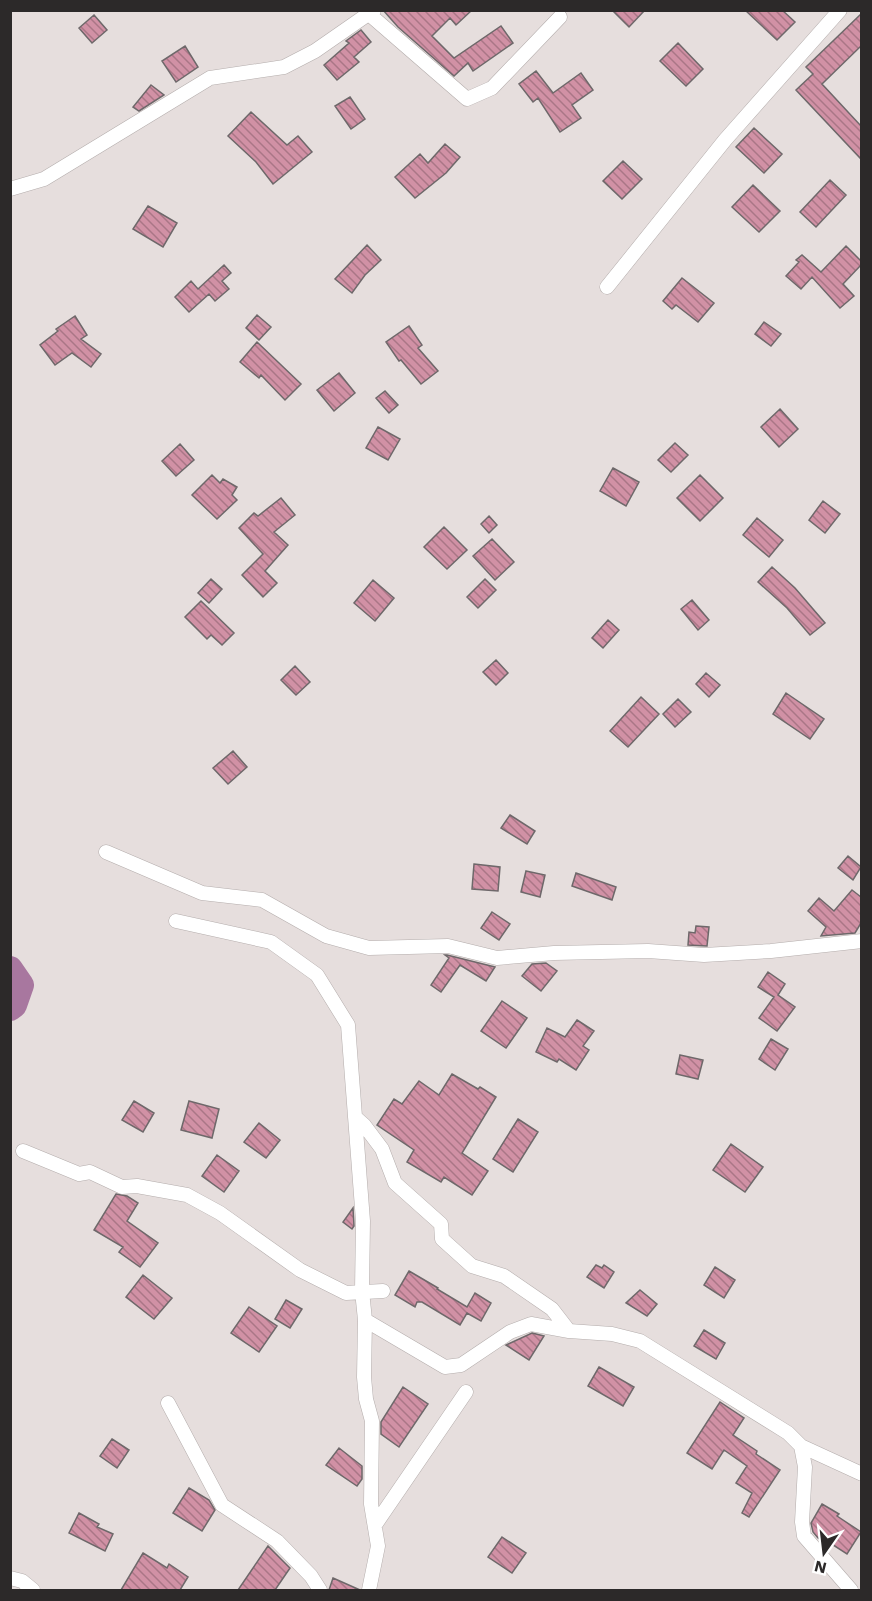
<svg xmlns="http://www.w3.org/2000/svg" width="872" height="1601" font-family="'Work Sans',sans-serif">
	<defs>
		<pattern id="building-back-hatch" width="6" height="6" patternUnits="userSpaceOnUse" patternTransform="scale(1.5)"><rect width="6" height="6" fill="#d191a5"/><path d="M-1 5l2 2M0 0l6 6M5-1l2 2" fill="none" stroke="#aa7686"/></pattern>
	</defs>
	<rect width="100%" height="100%" fill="#e6dedd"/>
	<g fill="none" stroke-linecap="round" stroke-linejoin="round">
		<path stroke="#a8779f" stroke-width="26" d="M10,969l11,16 -7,20 -4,3"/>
	</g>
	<path fill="url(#building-back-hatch)" stroke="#6e686a" stroke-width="1.5" d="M383,10h89l-16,15 -6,-7 -18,18 22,22 47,-32 12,17 -40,28 -5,-8 -14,13 -56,-49z
		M612,10h33l-16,17z
		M745,10h37l13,12 -18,18z
		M861,14v32l-39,38 39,42v33l-65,-69 17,-16 -7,-7z
		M94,15l13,15 -15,13 -13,-15z
		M361,30l10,12 -17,15 5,5 -22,18 -13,-15 25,-22 -3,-2z
		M678,43l25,26 -17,17 -26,-25z
		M185,46l13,21 -22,15 -14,-21z
		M536,71l17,22 28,-20 12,17 -21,15 9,13 -21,14 -22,-34 -5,4 -14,-18z
		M151,85l13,10 -25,16 -6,-4z
		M350,97l15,22 -14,10 -16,-23z
		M251,112l36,33 11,-9 14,16 -39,32 -17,-22 -28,-26z
		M754,128l28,26 -18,19 -28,-26z
		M445,144l15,13 -14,16 -31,25 -20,-21 25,-23 8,9z
		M623,161l19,18 -20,20 -19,-18z
		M830,180l16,15 -30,32 -16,-15z
		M753,185l27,26 -21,21 -27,-25z
		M148,206l29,17 -14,24 -30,-18z
		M367,245l14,15 -16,15 -13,18 -17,-14z
		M846,246l15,15v4l-18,19 11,12 -14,12 -28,-31 -11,12 -15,-13 13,-14 -3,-2 6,-5 19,17z
		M224,265l7,8 -9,8 7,8 -14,12 -6,-7 -20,18 -14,-15 16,-16 7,8z
		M682,278l32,25 -16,19 -22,-17 -4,4 -9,-8z
		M257,315l14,12 -12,13 -13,-12z
		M75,316l12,19 -6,4 20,15 -10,13 -19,-14 -17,12 -15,-20 18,-14 -2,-2z
		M764,322l17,12 -10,12 -16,-12z
		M409,326l13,19 -4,3 20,23 -17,13 -20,-24 -2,1 -13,-19z
		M257,342l44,42 -16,16 -24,-25 -2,3 -19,-16z
		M339,373l16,20 -21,18 -17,-21z
		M385,391l13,14 -9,8 -13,-15z
		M780,409l18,20 -19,18 -18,-20z
		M378,427l22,12 -12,21 -22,-12z
		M675,443l13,12 -17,17 -13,-12z
		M180,444l14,16 -18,16 -14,-15z
		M613,468l26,14 -13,24 -26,-15z
		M212,475l8,8 3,-4 14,8 -5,8 5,5 -20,19 -25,-24z
		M700,475l23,23 -23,23 -23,-23z
		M281,498l14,17 -21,17 14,13 -23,26 12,12 -14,14 -21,-22 21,-21 -24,-26 15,-15 4,3z
		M823,501l17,13 -15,19 -16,-13z
		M489,516l8,9 -8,8 -8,-9z
		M757,518l26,22 -14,17 -26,-22z
		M444,527l23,23 -20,19 -23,-22z
		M492,539l22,23 -19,18 -22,-24z
		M772,567l23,21 30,35 -15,12 -23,-27 -29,-26z
		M211,579l11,10 -13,14 -11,-10z
		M485,579l11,11 -18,18 -11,-11z
		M373,580l21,18 -19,23 -21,-18z
		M692,600l17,20 -11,10 -17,-21z
		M201,601l33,32 -12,12 -11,-10 -4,4 -22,-22z
		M608,620l11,10 -16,18 -11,-10z
		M496,660l12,13 -12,12 -13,-13z
		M295,666l15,16 -14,13 -15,-15z
		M706,673l14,12 -11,12 -13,-13z
		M786,693l38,26 -14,20 -37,-25z
		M641,697l18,17 -31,33 -18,-16z
		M678,699l13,13 -16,15 -12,-13z
		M233,751l14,16 -19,17 -15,-16z
		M510,815l25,16 -8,13 -26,-16z
		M848,856l13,11 -8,13 -15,-12z
		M474,864l26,3 -2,24 -26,-2z
		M526,871l19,4 -5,22 -19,-5z
		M576,873l40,14 -4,13 -40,-14z
		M852,890l9,7v26l-6,10 -34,3 5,-9 -18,-16 11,-13 15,13z
		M492,912l18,12 -11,16 -18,-12z
		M696,926l13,1 -2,19 -19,-1 1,-13 6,1z
		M445,955h2l48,12 -9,14 -26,-16 -19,27 -10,-7 18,-27z
		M546,963l11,8 -16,20 -19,-15 10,-12z
		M768,972l17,12 -7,11 17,12 -18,24 -18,-13 15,-21 -16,-10z
		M502,1001l25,17 -21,30 -25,-17z
		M577,1020l17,11 -11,15 6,4 -13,20 -17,-11 -2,3 -21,-10 11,-24 18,9z
		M771,1039l17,10 -13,21 -16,-11z
		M680,1055l23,5 -5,19 -22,-5z
		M452,1074l26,15 2,-2 16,10 -34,56 26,18 -16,24 -28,-18 -3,5 -34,-20 7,-12 -37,-25 17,-26 8,5 17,-23 20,14z
		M134,1101l20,12 -11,19 -21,-12z
		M189,1101l30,8 -7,29 -31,-8z
		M518,1119l20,13 -25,40 -20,-13z
		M259,1123l21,17 -14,18 -22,-16z
		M731,1144l32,23 -18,25 -32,-22z
		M217,1155l22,16 -15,21 -22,-16z
		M116,1194l11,2 11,7 -11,18 31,22 -18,24 -21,-15 4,-5 -29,-17z
		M353,1208l1,18 -2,3 -9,-7z
		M596,1265l6,3 2,-3 10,7 -10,16 -17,-11z
		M715,1267l20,13 -11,18 -20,-13z
		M409,1271l29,17 -1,1 30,18 8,-14 16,10 -10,18 -14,-8 -7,12 -38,-23h-5l-2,5 -20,-12z
		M143,1275l29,23 -18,21 -28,-22z
		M640,1290l17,14 -10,12 -21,-13z
		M286,1300l16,9 -12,19 -15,-9z
		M249,1307l28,19 -18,26 -28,-19z
		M704,1330l21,13 -9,16 -22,-13z
		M532,1333l12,3 -15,24 -23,-15z
		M599,1367l35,20 -11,19 -35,-20z
		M403,1387l25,17 -29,43 -18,-13v-12z
		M720,1402l24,16 -11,17 24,16 -1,3 24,16 -31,47 -7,-4 10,-20 -16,-10 11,-17 -23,-16 -12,19 -25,-16z
		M112,1439l17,11 -12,18 -17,-12z
		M339,1448l23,18v13l-5,7 -31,-21z
		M189,1488l20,12 6,10 -13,21 -29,-18z
		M822,1504l17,10 -2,2 24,16 -14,22 -23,-15 -1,2 -5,-3 -5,-6 -2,-9z
		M79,1513l20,11 -2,3 16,7 -8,17 -36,-18z
		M502,1537l24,16 -14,20 -24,-16z
		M268,1546l22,22 -15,22h-37z
		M143,1553l24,15 2,-4 19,13 -8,13h-59z
		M333,1578l27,12h-31z"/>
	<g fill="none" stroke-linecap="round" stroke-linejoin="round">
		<g stroke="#b4adac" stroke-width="15">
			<path id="minor" d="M369,14l98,85 25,-11 68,-71
				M10,189l34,-10 166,-101 74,-11 31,-16 59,-41
				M607,287l118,-147 115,-130
				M106,852l96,41 60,7 64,36 43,12 79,-2 49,12 57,-5 94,-2 56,4 67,-4 91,-10
				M176,921l95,21 46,33 31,50 15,196 -1,70 3,29 -1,57 2,22 6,22 -1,83 7,42 -9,44
				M355,1117l9,8 18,24 13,34 46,41 1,15 30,27 32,10 48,33 17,22
				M23,1151l56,23 11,-2 32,15 15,-1 50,9 33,18 80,57 46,23 37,-2
				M365,1320l80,47 16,-2 49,-33 21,-8 38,7 43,3 28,7 148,92 13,13 4,21 -3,55 2,14 47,54
				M168,1403l54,102 55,36 34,35 9,14
				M801,1446l61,28
				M375,1525l91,-133
				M10,1578l12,3 11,9"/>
		</g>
		<use href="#minor" stroke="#fff" stroke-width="14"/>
	</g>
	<rect width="872" height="1601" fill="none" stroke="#2c2929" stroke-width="24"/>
	<g transform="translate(824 1553) rotate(194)" stroke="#ffffff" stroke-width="4.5" paint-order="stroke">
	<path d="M0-4.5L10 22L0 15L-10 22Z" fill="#2c2929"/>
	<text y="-9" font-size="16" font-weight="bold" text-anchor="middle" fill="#2c2929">N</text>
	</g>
</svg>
